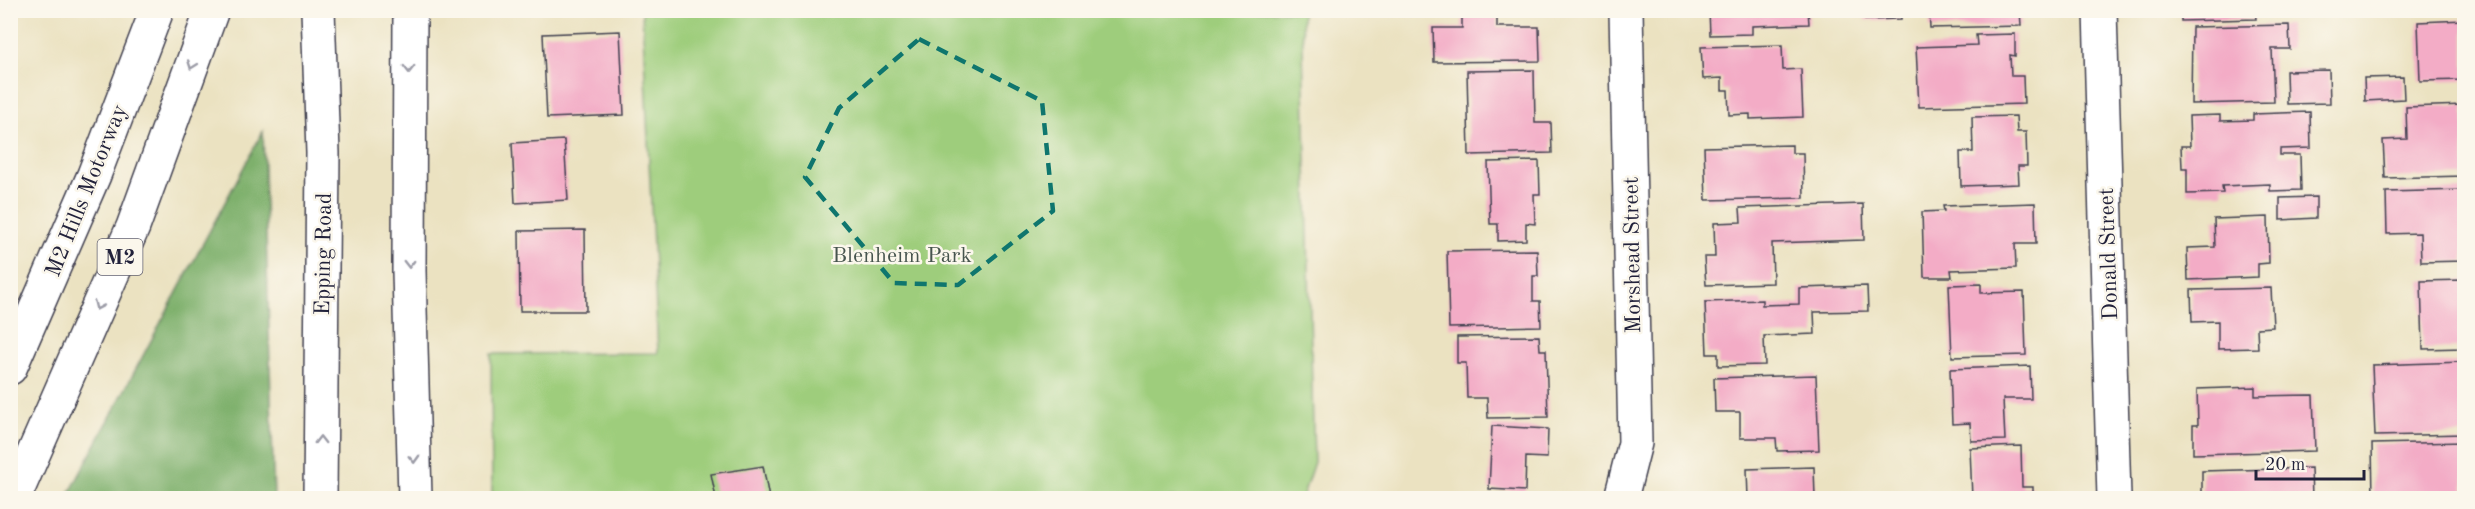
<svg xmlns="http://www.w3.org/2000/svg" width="2475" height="509" font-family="'Old Standard TT',serif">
	<rect width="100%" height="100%" fill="#fbf7ec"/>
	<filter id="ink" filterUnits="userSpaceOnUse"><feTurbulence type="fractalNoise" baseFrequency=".0167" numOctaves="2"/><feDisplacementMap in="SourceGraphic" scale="12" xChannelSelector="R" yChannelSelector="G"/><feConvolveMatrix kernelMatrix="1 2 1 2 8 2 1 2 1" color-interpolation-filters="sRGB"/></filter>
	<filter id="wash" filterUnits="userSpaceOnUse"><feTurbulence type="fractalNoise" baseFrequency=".008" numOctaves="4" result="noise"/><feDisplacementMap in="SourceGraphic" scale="24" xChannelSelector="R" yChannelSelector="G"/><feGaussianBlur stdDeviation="1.35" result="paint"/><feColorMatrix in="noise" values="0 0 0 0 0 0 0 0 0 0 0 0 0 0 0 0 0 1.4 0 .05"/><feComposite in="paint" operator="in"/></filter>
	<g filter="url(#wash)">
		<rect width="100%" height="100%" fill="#ebe2c1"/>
		<path fill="#9ecd7c" stroke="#60785c" stroke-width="1.5" d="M642,11h660l12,451 -12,36h-810l-1,-144 167,-1z"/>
		<path fill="#7eb06c" stroke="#506954" stroke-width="1.5" d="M263,131l11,367h-207z"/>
		<g id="blocks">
			<path fill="#f3acc6" d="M1462,10h35v17h42l1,34 -106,1 -1,-34h29z
				M1709,10h99l1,14 -57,2v8l-42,1z
				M1865,10h36v9l-36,1z
				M1929,10h91l1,16 -91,2z
				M2181,10h74l1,9 -75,2z
				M2464,20v60l-44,1 -2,-59z
				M2289,25l1,24h-18l2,53 -83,2 1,-77z
				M620,31l4,84 -77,3 -4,-84z
				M2015,34v22l-5,-1 1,21h12l1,28 -105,3 -3,-60 61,-2 -1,-10z
				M1782,45l1,25 18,-1 2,48 -53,2v-5l-21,1 -1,-25h-6v-12l-19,1 -2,-32z
				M1534,70l1,53h16l1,30 -83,2 -2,-84z
				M2329,70l1,33 -43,1 -1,-33z
				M2403,77l1,22 -39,2 -1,-23z
				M2464,105v71l-79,2 -2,-38 24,-1 -1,-32z
				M2310,112l1,36 -31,1v6h20l1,35 -31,1v-7l-48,2 1,7 -36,1v-26h-5l-1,-22h9l-1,-30 31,-1v6l33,-1v-6z
				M2016,116l1,16h9l1,34h-9l1,18 -58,2 -1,-34h13l-1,-35z
				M564,140l4,60 -53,3 -3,-60z
				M1792,145v8h11l1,45 -98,2 -2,-53z
				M1539,161l1,33h-6l1,30 -9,-1v17l-28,1v-17h-8l-2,-62z
				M2464,190v71l-43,1 -1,-29 -33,1 -1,-42z
				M2316,197v21l-36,2v-22z
				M2035,203l1,41h-21l1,24 -65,2 1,7h-28l-2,-65 22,-1 -1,-5z
				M1863,204l1,36 -92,3 1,40 -67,2 -2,-28h11l-1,-34 27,-1 -1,-14z
				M2268,217l1,46 -11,1v13l-70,3 -1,-32 28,-1 -1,-28z
				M585,230l1,81h-66l-1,-80z
				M1537,250l1,26h-5v25h7l1,25 -92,2 -2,-77z
				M2464,280v68l-41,1 -2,-68z
				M1981,284v9l43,-1 2,63 -74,2 -3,-72z
				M1867,286l1,25 -54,1 1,22 -51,2 1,29 -47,1v-12h-11l-2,-52 57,-2v5l37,-1v-16z
				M2271,288l2,39 -16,1 1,20 -40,1v-28l-26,1 -1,-32z
				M1539,336l1,14h6l2,67 -60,1 -1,-20h-20l-1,-35h-9v-26z
				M2464,362v72l-89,2 -3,-71z
				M2030,366l1,33h-28l2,41 -34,1 -1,-18 -18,1 -2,-55z
				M1816,375l3,75 -42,1 -1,-13h-36v-26h-25l-1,-34z
				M2255,387v9l58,-1 2,56 -122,3v-29h5l-1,-36z
				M1492,426l56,3 -1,29 -21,-1 -1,34 -36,-2z
				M2464,442v56h-91l-1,-54z
				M2021,446l1,41h11v11h-61l-2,-50z
				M763,466l6,32h-53l-5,-24z
				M1814,467l1,31h-67l-1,-29z
				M2311,468l1,30h-116v-3h6v-24z"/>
		</g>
	</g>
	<g filter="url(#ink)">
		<use href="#blocks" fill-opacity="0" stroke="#403f4f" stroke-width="1.5"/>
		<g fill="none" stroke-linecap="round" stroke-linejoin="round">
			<g stroke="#403f4f" stroke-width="36">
				<path id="minor" d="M2100,10l14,488
					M1621,498l14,-55 -9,-433"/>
			</g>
			<g stroke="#403f4f" stroke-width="36">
				<path id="major" d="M318,10l5,143 -3,345
					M410,10l-1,261 6,227"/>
			</g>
			<g stroke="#403f4f" stroke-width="36">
				<path id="highway" d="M10,368l84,-193 63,-165
					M14,498l119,-271 79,-217"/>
			</g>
			<use href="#minor" stroke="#fff" stroke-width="33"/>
			<use href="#major" stroke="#fff" stroke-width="33"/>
			<use href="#highway" stroke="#fff" stroke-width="33"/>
		</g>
		<defs><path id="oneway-chevron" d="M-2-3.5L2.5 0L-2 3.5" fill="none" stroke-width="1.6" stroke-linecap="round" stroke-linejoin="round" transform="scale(1.5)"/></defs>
		<g stroke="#9c9ca7">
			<use href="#oneway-chevron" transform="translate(192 65) rotate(110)"/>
			<use href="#oneway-chevron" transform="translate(409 69) rotate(90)"/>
			<use href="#oneway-chevron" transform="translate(409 264) rotate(90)"/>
			<use href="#oneway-chevron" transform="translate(98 306) rotate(114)"/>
			<use href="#oneway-chevron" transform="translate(320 440) rotate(-90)"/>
			<use href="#oneway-chevron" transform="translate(414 459) rotate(88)"/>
		</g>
	</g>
	<path fill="none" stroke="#0f766e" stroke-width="4.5" stroke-dasharray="12 8" stroke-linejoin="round" d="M919,39l123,62 11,110 -95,74 -64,-2 -89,-106 34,-69z"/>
	<g text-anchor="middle" stroke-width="5" stroke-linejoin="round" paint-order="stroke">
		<rect fill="#fbf7ec" stroke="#636270" stroke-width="1.5" x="97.5" y="239" width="45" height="36" rx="4.5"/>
		<g font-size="21" font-weight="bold" fill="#22223b">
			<text x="120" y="264">M2</text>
		</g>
		<g font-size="22" fill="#22223b" stroke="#fbf7ec">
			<text transform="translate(85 190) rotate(-68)" y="8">M2 Hills Motorway</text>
			<text transform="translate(322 254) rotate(-89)" y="8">Epping Road</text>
			<text transform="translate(2107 254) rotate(-92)" y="8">Donald Street</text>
			<text transform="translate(1631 255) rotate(-91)" y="8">Morshead Street</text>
		</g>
		<g font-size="22" fill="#47554e" stroke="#fbf7ec">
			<text x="902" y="262">Blenheim Park</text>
		</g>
	</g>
	<rect width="2475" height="509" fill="none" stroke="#fbf7ec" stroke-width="36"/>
	<path d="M2256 470v9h108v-9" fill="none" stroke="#22223b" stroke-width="3"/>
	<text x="2265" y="470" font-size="18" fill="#22223b" stroke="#fbf7ec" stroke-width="4.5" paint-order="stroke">20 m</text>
</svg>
